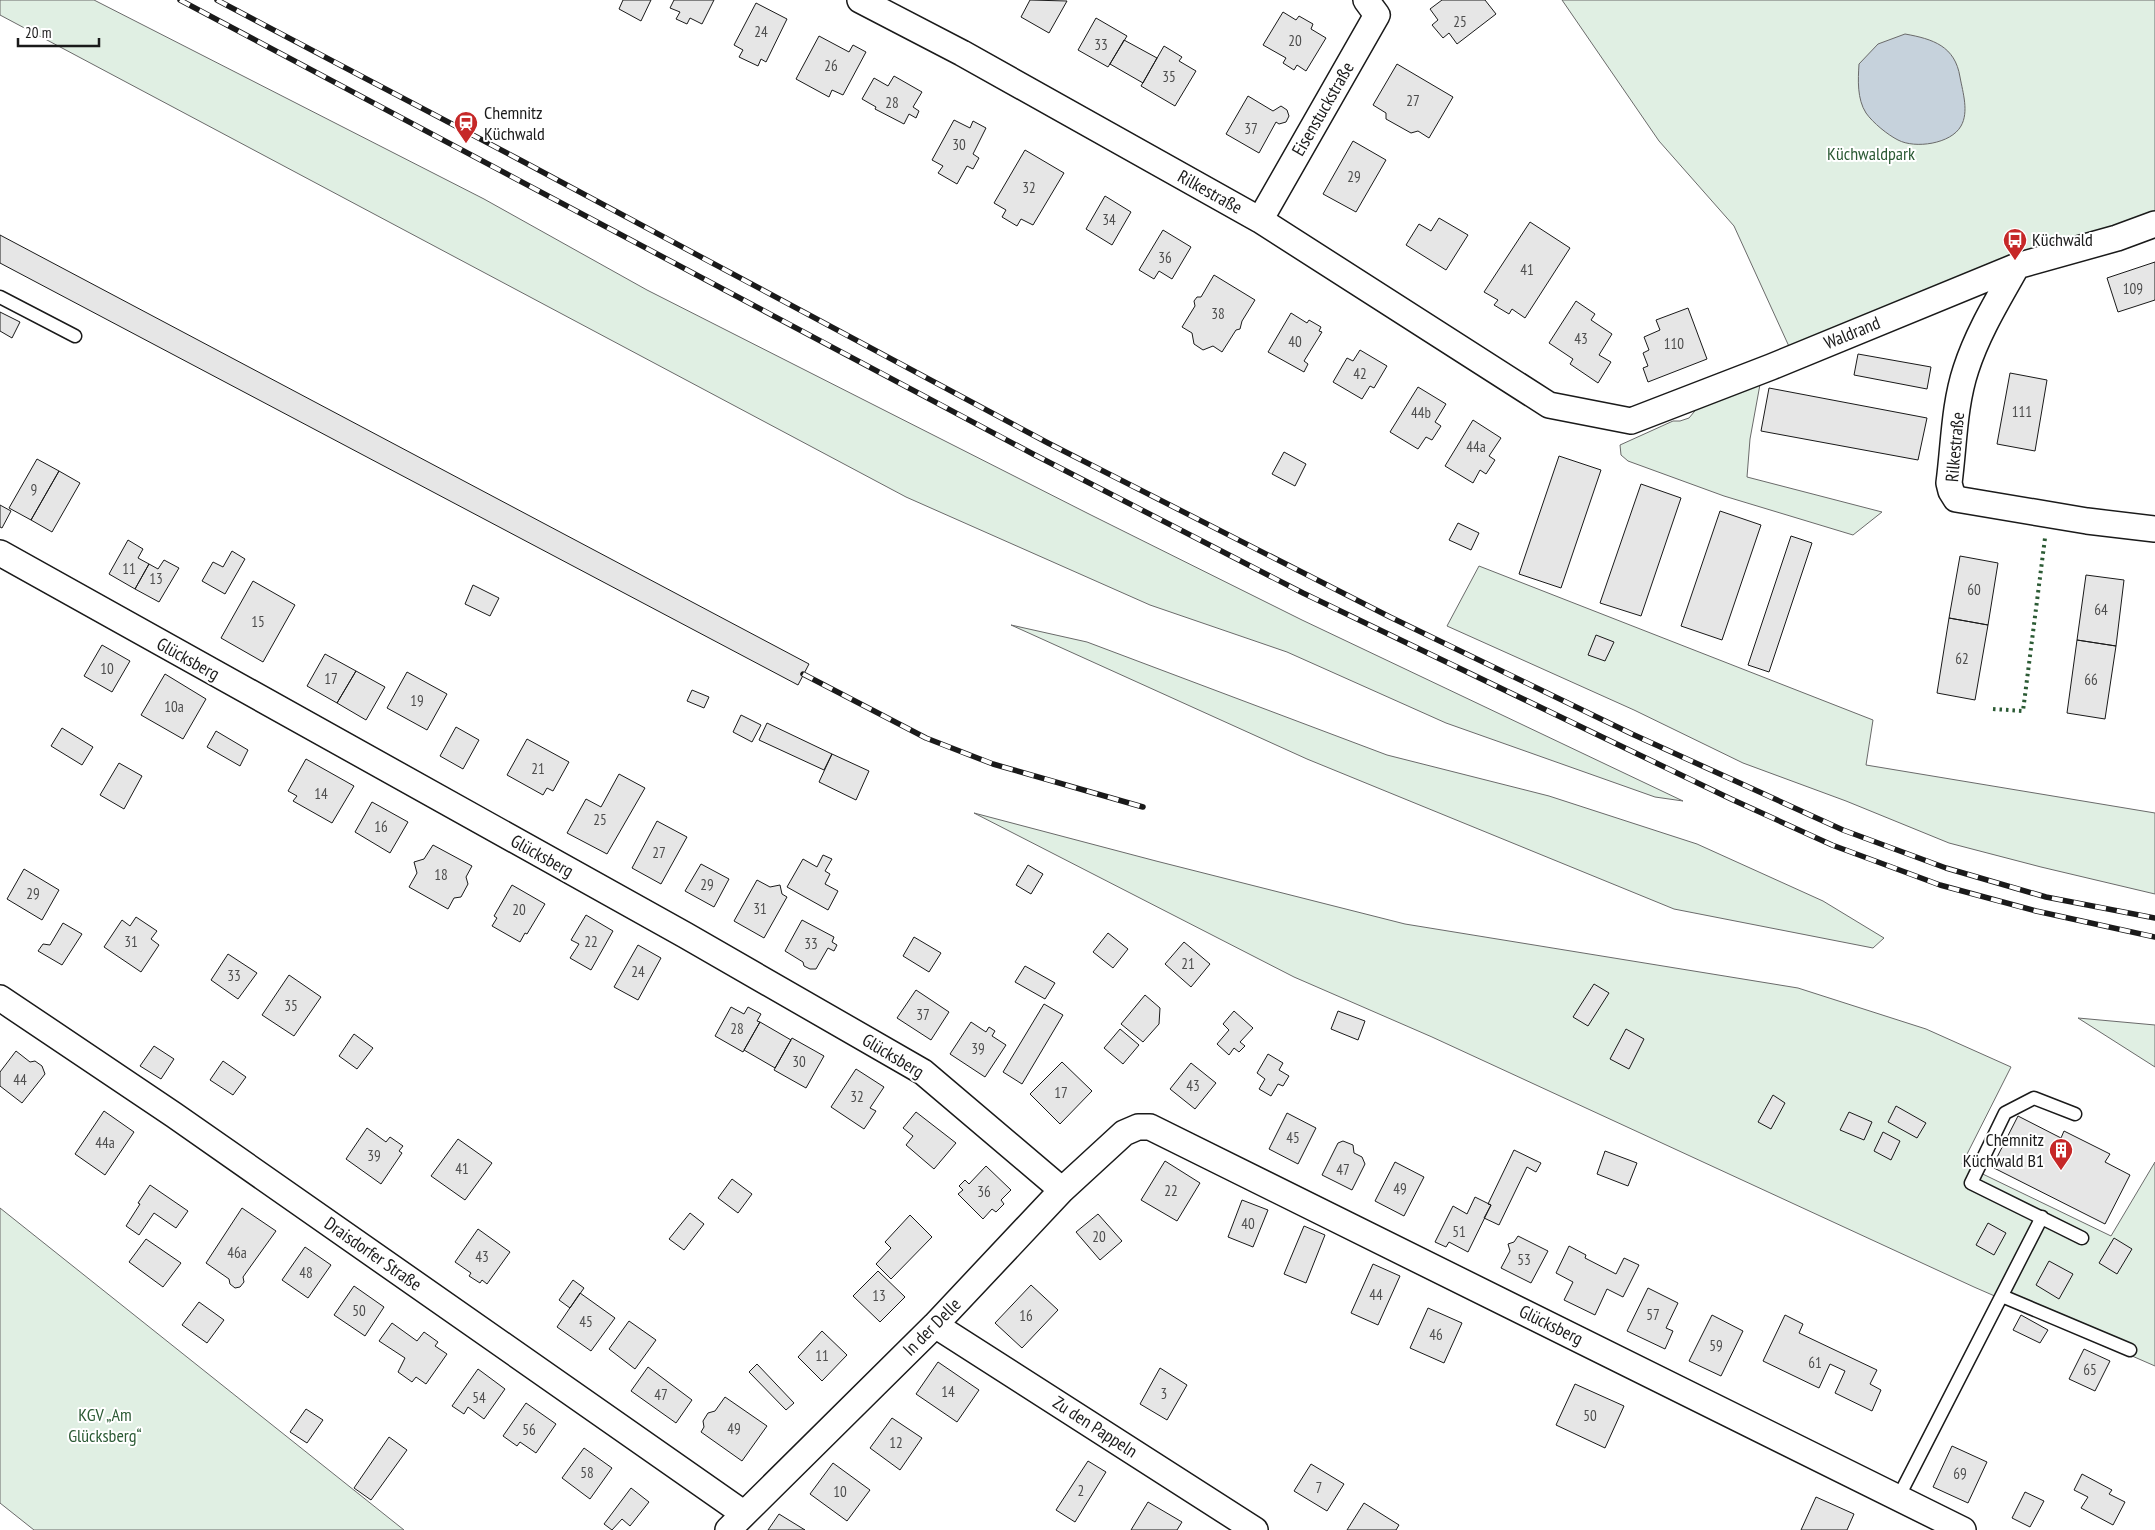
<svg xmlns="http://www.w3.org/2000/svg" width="2155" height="1530" font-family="'PT Sans Narrow',sans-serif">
	<rect width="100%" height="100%" fill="#fff"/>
	<path fill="#e0efe3" stroke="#6a6a6a" d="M0,0h94l390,199 163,91 442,224 213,106 381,181 -28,-4 -209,-74 -159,-71 -137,-47 -244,-108 -906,-482z
		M1562,0h593v216l-363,137 -58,-127 -75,-85z
		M1761,379l-11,60 -3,38 135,35 -29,23 -129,-39 -96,-35 -7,-6 -1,-10 53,-24h7l9,-3 10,-12z
		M1479,566l394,154 -7,45 289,48v81l-114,-27 -92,-24 -103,-42 -103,-38 -109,-53 -187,-84z
		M1011,625l76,17 300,113 162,41 148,48 126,57 61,37 -11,10 -199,-39 -367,-150z
		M974,813l182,48 249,63 393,64 128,41 85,38 -49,97 149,72 44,-74v204l-181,-79 -542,-250 -138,-60z
		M2078,1018l77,7v42z
		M0,1208l404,322h-370l-34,-27z"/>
	<path fill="#c6d2dc" stroke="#6a6a6a" d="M1905,34c28,5 50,12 55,43 3,16 9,35 1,49 -10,18 -46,23 -63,14 -10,-5 -25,-17 -32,-27 -9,-14 -8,-33 -7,-49l19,-20z"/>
	<path fill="#e6e6e6" stroke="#1a1a1a" d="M623,0h28l-10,21 -22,-12z
		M674,0h40l-12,24 -12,-6 -3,6 -11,-5 4,-7 -10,-4z
		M1030,0l37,1 -18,32 -28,-16z
		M1442,0h43l11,14 -39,30 -8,-11 -6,5 -11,-13 6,-5 -8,-11z
		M756,3l31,16 -21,43 -5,-3 -3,7 -19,-9 4,-7 -9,-5z
		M1283,12l13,8 3,-4 14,8 -2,5 15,9 -20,33 -9,-6 -3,5 -11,-7 3,-5 -23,-13z
		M1096,18l31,18 -19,31 -30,-17z
		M819,36l30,16 4,-7 13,7 -23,43 -11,-5 -3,7 -33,-18z
		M1124,40l33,18 -14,25 -33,-19z
		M1164,46l18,11 -3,4 17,10 -21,35 -34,-20z
		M1397,64l56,33 -24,41 -11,-7 -7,2 -25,-14v-6l-13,-8z
		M894,76l28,16 -9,15 6,4 -3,7 -7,-4 -5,10 -29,-15 1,-2 -14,-8 12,-21 14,8z
		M1248,96l25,15 8,-5 6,4 2,6 -3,6 -7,2 -3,-2 -17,31 -33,-19z
		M954,120l16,8 3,-7 13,7 -13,26 6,4 -6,11 -6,-3 -10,18 -19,-11 5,-7 -11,-6z
		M1353,141l33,19 -30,52 -33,-18z
		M1025,150l39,23 -31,52 -12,-6 -4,7 -15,-9 4,-7 -12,-7z
		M1105,196l26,16 -19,33 -26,-16z
		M1439,218l29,17 -22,35 -40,-25 13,-21 12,7z
		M1530,222l40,26 -45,70 -13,-9 -3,5 -15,-9 4,-5 -14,-8z
		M1163,230l28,17 -19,32 -13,-8 -5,8 -15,-9z
		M0,235l809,429 -11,21 -798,-422z
		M2155,262v38l-37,12 -11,-34z
		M1214,275l41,25 -13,21 -2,8 -4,1 -14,22 -9,-6 -10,4 -9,-6 -2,-11 -10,-6 13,-21 -1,-5 3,-4h4z
		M1576,301l19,13 -4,6 21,14 -13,21 12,7 -13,21 -28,-19 3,-5 -24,-16z
		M1688,308l19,51 -59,23 -5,-14 5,-2 -5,-13 6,-3 -5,-13 16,-7 -4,-10z
		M0,312l20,10 -8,16 -12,-7z
		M1291,313l16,10 2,-3 12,7 -2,4 3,1 -18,29 4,3 -4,8 -36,-20z
		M1360,350l27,16 -13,22 -4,-2 -8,13 -29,-17 14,-24 6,3z
		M1858,354l73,13 -4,22 -73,-14z
		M2010,373l37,7 -12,71 -38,-7z
		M1418,387l28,17 -11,18 6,4 -9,14 -6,-3 -8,12 -28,-17z
		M1769,388l158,30 -9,42 -157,-29z
		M1473,420l28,18 -12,18 6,4 -9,14 -6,-4 -7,13 -28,-17z
		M1284,452l22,12 -11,22 -23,-12z
		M1559,456l42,14 -40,118 -42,-14z
		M37,459l22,12 -28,49 -22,-12z
		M59,471l21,12 -28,49 -21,-12z
		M1641,484l40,14 -40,118 -41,-13z
		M0,505l11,6 -9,17 -2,-1z
		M1720,511l41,14 -39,115 -41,-14z
		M1458,523l21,10 -8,17 -22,-10z
		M1791,536l21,7 -43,129 -21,-7z
		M128,540l15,9 -5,9 11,6 -14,25 -26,-15z
		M232,551l13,8 -20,35 -23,-13 11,-19 10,5z
		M1960,556l38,7 -10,62 -39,-7z
		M164,560l15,8 -20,34 -24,-13 14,-25 9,5z
		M2086,575l38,5 -8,66 -39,-6z
		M253,581l42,24 -32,57 -42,-24z
		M473,585l26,13 -9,18 -25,-12z
		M1949,618l39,7 -13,75 -38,-7z
		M1596,635l18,7 -9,19 -17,-6z
		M2077,640l39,6 -11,73 -38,-6z
		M102,645l28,16 -18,31 -28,-16z
		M325,654l31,17 -19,32 -30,-17z
		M356,671l29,16 -19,33 -29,-17z
		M407,672l40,22 -20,36 -40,-22z
		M165,674l41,25 -23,40 -42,-24z
		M692,690l17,7 -5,11 -17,-7z
		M741,715l20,10 -9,17 -19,-10z
		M767,723l65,31 -8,16 -65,-30z
		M456,727l23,13 -16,29 -23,-13z
		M62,728l31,19 -11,18 -31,-19z
		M216,731l32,19 -8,16 -33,-19z
		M527,739l42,23 -16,29 -6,-3 -4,7 -36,-20z
		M832,754l37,17 -13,29 -37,-18z
		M306,759l48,27 -22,37 -39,-22 4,-5 -9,-5z
		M119,763l23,13 -18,33 -24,-14z
		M619,774l26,14 -38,66 -40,-21 19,-34 15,8z
		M372,802l36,20 -18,31 -35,-21z
		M657,821l30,16 -26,47 -29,-16z
		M433,845l39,21 -6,11 2,7 -7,13 -7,1 -6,11 -39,-22 8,-14 -3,-11 10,-3z
		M823,855l9,4 -7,12 5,3 -5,10 13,7 -10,19 -41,-23 16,-28 14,8z
		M701,864l28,15 -15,28 -29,-16z
		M1028,865l15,9 -12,20 -15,-9z
		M24,869l35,21 -17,30 -35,-21z
		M757,880l13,7 10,-2 2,9 5,3 -23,41 -30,-17z
		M512,885l33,19 -18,30 -2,-1 -5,9 -28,-16 5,-8 -3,-2z
		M586,915l27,16 -22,39 -21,-12 9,-14 -8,-4z
		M136,917l21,14 -6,8 8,6 -18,27 -37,-25 18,-27 8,6z
		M802,920l32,17 -2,5 5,3 -3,6 -6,-3 -12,21h-6l-6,-3 -1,-4 -18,-11z
		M63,923l19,11 -20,31 -24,-14 5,-7 7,1z
		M1108,933l20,16 -15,19 -20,-16z
		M914,937l27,16 -12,19 -26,-16z
		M1184,942l26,22 -19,23 -26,-23z
		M638,945l23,13 -23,42 -24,-13z
		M228,954l29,19 -19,26 -27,-19z
		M1025,966l30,17 -10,16 -30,-17z
		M289,975l32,22 -27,39 -32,-21z
		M1594,984l15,9 -21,33 -15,-9z
		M916,990l33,22 -18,28 -34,-22z
		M1145,995l15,13 -1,16 -16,18 -22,-18z
		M1044,1004l19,11 -41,69 -19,-12z
		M731,1007l13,7 4,-7 13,7 -4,7 3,1 -17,30 -28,-16z
		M1234,1011l19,17 -13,14 5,4 -6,6 -5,-4 -5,7 -12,-11 12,-14 -6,-6z
		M1338,1011l27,10 -7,19 -27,-11z
		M760,1022l31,18 -16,28 -31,-18z
		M971,1022l15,10 3,-5 6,4 -3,5 14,9 -21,32 -35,-23z
		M1120,1029l19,16 -16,19 -19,-16z
		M1626,1029l18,10 -15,30 -19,-10z
		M354,1034l19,14 -16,21 -18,-13z
		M792,1038l32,18 -18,32 -32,-18z
		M154,1046l20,13 -13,20 -21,-13z
		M16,1051l14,11 5,-1 7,5 3,8 -23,29 -22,-17v-14z
		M1268,1054l15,9 -4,7 10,6 -6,10 -5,-2 -7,12 -12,-7 6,-10 -8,-6z
		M223,1061l23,16 -13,18 -23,-15z
		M1062,1062l30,29 -32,33 -30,-30z
		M1191,1063l25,20 -21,26 -25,-20z
		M856,1069l28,18 -14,21 6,3 -12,18 -33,-22z
		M1773,1095l12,8 -14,26 -13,-7z
		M1896,1106l30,17 -9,15 -29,-16z
		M104,1111l30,21 -29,43 -30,-21z
		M916,1112l40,31 -22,26 -28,-24 7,-9 -10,-8z
		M1849,1112l23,10 -8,18 -24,-10z
		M1287,1113l29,15 -18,36 -29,-15z
		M2018,1116l43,22 3,-7 46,23 -5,8 25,13 -25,49 -113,-57z
		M367,1128l19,14 4,-5 13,9 -4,5 3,2 -21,31 -35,-25z
		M1883,1132l17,9 -9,19 -17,-9z
		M458,1139l34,24 -27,37 -34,-24z
		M1343,1141l10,4 1,8 8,4 3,7 -13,26 -30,-15 16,-32z
		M1514,1150l27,13 -5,9 -9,-5 -28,58 -15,-7 7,-13 -3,-1z
		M1605,1151l32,12 -9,23 -31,-12z
		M1165,1161l35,22 -23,38 -36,-21z
		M1395,1162l29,15 -20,39 -29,-15z
		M986,1166l25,24 -10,10 3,4 -8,8 -4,-3 -9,10 -25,-25 5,-4 -4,-4 6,-6 4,4z
		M732,1179l20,15 -14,19 -20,-15z
		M150,1185l38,26 -12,17 -22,-15 -15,22 -13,-9 14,-22 -2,-1z
		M1475,1197l16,8 -23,47 -19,-10 -3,5 -11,-5 18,-36 14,8z
		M1242,1200l26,10 -15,37 -25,-10z
		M242,1208l34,23 -33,46 1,5 -4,5 -5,1 -5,-4 -1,-5 -23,-16z
		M690,1213l14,11 -20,26 -15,-11z
		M1098,1214l24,27 -22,19 -24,-28z
		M910,1215l22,22 -41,42 -15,-15 15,-16 -6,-6z
		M1988,1223l18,10 -12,22 -18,-10z
		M1304,1226l21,9 -19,48 -22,-9z
		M478,1229l32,23 -23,32 -5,-4 -2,3 -11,-7 2,-3 -16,-11z
		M1518,1236l30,15 -17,32 -30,-15 9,-17 -2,-7 6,-2z
		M2114,1238l18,11 -15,25 -18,-11z
		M146,1239l35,24 -18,24 -34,-25z
		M1569,1246l17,9 -1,3 31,16 8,-16 15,7 -16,32 -16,-8 -12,26 -31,-15 9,-18 -17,-9z
		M305,1247l26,18 -23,33 -26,-18z
		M2049,1261l24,13 -14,25 -23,-14z
		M1373,1264l27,12 -22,49 -27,-12z
		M878,1271l27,26 -25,25 -27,-26z
		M573,1280l11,8 -14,20 -11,-8z
		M1031,1285l27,25 -36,38 -27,-25z
		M354,1286l30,21 -19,29 -31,-21z
		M1648,1288l30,15 -12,25 7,3 -8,18 -38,-18z
		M580,1293l35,25 -24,33 -34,-24z
		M199,1302l25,18 -17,23 -25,-18z
		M1428,1308l34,15 -18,40 -34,-15z
		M1712,1315l31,16 -22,45 -32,-15z
		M1785,1315l18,9 -4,9 78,37 -7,14 11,6 -9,21 -37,-18 10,-22 -15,-7 -11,24 -56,-27z
		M2021,1315l27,15 -8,13 -27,-13z
		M629,1321l27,19 -21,29 -26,-20z
		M392,1323l25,18 7,-9 14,10 -3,4 12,8 -21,30 -10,-7 -4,5 -14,-10 7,-14 -26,-17z
		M822,1331l25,24 -25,26 -24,-24z
		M2084,1349l26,12 -15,30 -26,-12z
		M938,1362l41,28 -22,32 -41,-28z
		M757,1364l37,39 -8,7 -37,-38z
		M648,1367l44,33 -16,23 -45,-32z
		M1160,1368l27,17 -20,35 -27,-16z
		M478,1369l27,20 -21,30 -16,-12 -4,7 -12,-8z
		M1575,1384l49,22 -19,42 -49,-23z
		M725,1397l42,29 -25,35 -41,-29 3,-5 -1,-6 5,-8 7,-2z
		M526,1403l30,21 -20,29 -16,-11 -3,4 -14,-10z
		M306,1409l17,11 -16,23 -17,-11z
		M892,1418l30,20 -22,32 -30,-22z
		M389,1437l18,13 -36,50 -17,-12z
		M1952,1446l35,16 -19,41 -35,-16z
		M584,1448l28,20 -22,31 -28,-21z
		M1088,1461l18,11 -31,50 -19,-12z
		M833,1463l37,27 -23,31 -37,-27z
		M1311,1464l33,20 -17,27 -33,-20z
		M2082,1474l30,16 -3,4 16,8 -12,23 -32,-17 7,-11 -14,-7z
		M631,1488l18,14 -19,24 -8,-7 -10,11 -8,-6z
		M2025,1492l19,9 -14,26 -18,-9z
		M1816,1497l38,17 -7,16h-46z
		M1148,1502l34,20 -5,8h-46z
		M1364,1503l35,22 -3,5h-49z
		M779,1514l26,16h-37z"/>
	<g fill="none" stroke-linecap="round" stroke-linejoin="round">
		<g stroke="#1a1a1a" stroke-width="15">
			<path id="service" d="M0,297l75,39
				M2075,1114l-41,-16 -29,15 -34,70 111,55
				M2002,1296l128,54
				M1898,1498l144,-281"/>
		</g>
		<g stroke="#1a1a1a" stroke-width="28">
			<path id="minor" d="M860,0l102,53 298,167 289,185 82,16 140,-54 246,-101 100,-28 38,-14
				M1260,220l117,-205 -11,-15
				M2017,266c-19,34 -39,66 -51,103 -12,36 -12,76 -17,114l2,8 5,8 131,22 68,8
				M0,553l685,382 238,137 139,118
				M0,998l174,117 569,398
				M935,1325l320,205
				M728,1530l207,-205 127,-135 62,-57 14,-6h12l813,403"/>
		</g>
		<use href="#service" stroke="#fff" stroke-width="12"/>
		<use href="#minor" stroke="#fff" stroke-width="25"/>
		<g stroke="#1a1a1a" stroke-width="5.5">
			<path id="rail" d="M180,0l853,454 270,139 428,206 101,46 108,40 96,26 119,26
				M217,0l305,161 526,282 342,174 242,117 211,96 103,38 100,29 109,21
				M803,674l123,64 67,26 150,43"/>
		</g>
		<use href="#rail" stroke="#fff" stroke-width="4" stroke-dasharray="11" stroke-linecap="butt"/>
		<path stroke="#2b5a34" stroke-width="4" stroke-dasharray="2.5 4" stroke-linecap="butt" d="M1993,709l30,2 22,-173"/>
	</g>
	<defs>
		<g id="station-pin" transform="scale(1.25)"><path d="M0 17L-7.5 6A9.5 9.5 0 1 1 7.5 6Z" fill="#c62828" stroke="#fff"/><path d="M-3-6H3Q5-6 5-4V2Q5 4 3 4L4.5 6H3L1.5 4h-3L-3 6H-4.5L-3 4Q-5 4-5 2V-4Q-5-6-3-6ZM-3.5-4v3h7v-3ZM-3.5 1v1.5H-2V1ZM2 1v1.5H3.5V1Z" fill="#fff"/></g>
		<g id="bus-pin" transform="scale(1.25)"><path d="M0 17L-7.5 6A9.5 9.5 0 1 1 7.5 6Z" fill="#c62828" stroke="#fff"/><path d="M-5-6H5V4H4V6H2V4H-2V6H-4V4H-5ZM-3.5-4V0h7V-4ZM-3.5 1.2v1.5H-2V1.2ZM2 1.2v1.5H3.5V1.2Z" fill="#fff"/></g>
		<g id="building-pin" transform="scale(1.25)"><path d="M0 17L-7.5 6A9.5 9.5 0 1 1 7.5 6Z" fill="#c62828" stroke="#fff"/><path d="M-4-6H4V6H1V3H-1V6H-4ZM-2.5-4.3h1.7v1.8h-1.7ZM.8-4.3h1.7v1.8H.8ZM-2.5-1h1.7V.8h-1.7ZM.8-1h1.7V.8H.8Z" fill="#fff"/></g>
	</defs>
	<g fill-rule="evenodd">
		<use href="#station-pin" x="466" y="123"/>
		<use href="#bus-pin" x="2015" y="240"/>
		<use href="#building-pin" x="2061" y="1150"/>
	</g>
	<g text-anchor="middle" stroke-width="4" stroke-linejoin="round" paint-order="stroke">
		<g font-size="15" fill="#4d4d4d">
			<text x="1460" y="27">25</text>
			<text x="761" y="37">24</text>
			<text x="1295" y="46">20</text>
			<text x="1101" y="50">33</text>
			<text x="831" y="71">26</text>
			<text x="1169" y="82">35</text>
			<text x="1413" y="106">27</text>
			<text x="892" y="108">28</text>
			<text x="1251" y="134">37</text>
			<text x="959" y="150">30</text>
			<text x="1354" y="182">29</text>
			<text x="1029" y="193">32</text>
			<text x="1109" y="225">34</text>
			<text x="1165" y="263">36</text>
			<text x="1527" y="275">41</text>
			<text x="2133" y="294">109</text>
			<text x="1218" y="319">38</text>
			<text x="1581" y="344">43</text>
			<text x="1295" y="347">40</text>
			<text x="1674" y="349">110</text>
			<text x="1360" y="379">42</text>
			<text x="2022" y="417">111</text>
			<text x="1421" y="418">44b</text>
			<text x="1476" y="452">44a</text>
			<text x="34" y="495">9</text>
			<text x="129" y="574">11</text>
			<text x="156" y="584">13</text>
			<text x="1974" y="595">60</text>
			<text x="2101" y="615">64</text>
			<text x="258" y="627">15</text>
			<text x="1962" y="664">62</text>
			<text x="107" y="674">10</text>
			<text x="331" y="684">17</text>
			<text x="2091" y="685">66</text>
			<text x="417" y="706">19</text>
			<text x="174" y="712">10a</text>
			<text x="538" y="774">21</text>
			<text x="321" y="799">14</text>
			<text x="600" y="825">25</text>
			<text x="381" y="832">16</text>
			<text x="659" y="858">27</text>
			<text x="441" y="880">18</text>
			<text x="707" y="890">29</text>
			<text x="33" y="899">29</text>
			<text x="760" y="914">31</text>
			<text x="519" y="915">20</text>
			<text x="131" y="947">31</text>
			<text x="591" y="947">22</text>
			<text x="811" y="949">33</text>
			<text x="1188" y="969">21</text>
			<text x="638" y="977">24</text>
			<text x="234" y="981">33</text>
			<text x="291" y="1011">35</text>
			<text x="923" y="1020">37</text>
			<text x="737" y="1034">28</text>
			<text x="978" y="1054">39</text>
			<text x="799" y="1067">30</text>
			<text x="20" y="1085">44</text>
			<text x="1193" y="1091">43</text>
			<text x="1061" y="1098">17</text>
			<text x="857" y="1102">32</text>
			<text x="1293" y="1143">45</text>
			<text x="105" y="1148">44a</text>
			<text x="374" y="1161">39</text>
			<text x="462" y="1174">41</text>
			<text x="1343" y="1175">47</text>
			<text x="1400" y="1194">49</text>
			<text x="1171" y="1196">22</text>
			<text x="984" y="1197">36</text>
			<text x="1248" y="1229">40</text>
			<text x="1459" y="1237">51</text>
			<text x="1099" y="1242">20</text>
			<text x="237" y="1258">46a</text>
			<text x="482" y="1262">43</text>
			<text x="1524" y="1265">53</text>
			<text x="306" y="1278">48</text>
			<text x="1376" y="1300">44</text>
			<text x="879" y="1301">13</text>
			<text x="359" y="1316">50</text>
			<text x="1653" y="1320">57</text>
			<text x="1026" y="1321">16</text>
			<text x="586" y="1327">45</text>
			<text x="1436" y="1340">46</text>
			<text x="1716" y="1351">59</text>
			<text x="822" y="1361">11</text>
			<text x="1815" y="1368">61</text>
			<text x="2090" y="1375">65</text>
			<text x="948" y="1397">14</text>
			<text x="1164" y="1399">3</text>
			<text x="661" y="1400">47</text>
			<text x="479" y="1403">54</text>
			<text x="1590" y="1421">50</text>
			<text x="734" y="1434">49</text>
			<text x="529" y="1435">56</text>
			<text x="896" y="1448">12</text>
			<text x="587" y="1478">58</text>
			<text x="1960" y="1479">69</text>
			<text x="1319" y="1493">7</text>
			<text x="1081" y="1496">2</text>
			<text x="840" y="1497">10</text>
		</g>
		<g font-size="18" fill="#1a1a1a" stroke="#fff">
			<text transform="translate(1323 109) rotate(-60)" y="6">Eisenstuckstraße</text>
			<text transform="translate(1210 192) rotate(29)" y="6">Rilkestraße</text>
			<text transform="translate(1852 333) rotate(-22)" y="6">Waldrand</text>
			<text transform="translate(1955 447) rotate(-85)" y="6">Rilkestraße</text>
			<text transform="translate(188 659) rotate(29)" y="6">Glücksberg</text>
			<text transform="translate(542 856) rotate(29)" y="6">Glücksberg</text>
			<text transform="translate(893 1056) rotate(31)" y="6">Glücksberg</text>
			<text transform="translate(373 1254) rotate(35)" y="6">Draisdorfer Straße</text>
			<text transform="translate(1551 1325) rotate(26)" y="6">Glücksberg</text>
			<text transform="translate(932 1327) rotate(-45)" y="6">In der Delle</text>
			<text transform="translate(1095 1427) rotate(33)" y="6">Zu den Pappeln</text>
		</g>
		<g font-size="18" fill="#1a1a1a" stroke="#fff" text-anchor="start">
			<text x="484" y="119">Chemnitz<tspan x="484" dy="21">Küchwald</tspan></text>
			<text x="2032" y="246">Küchwald</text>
			<text x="2044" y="1146" text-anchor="end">Chemnitz<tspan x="2044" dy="21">Küchwald B1</tspan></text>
		</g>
		<g font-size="18" fill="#2b5a34" stroke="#fff">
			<text x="1871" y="160">Küchwaldpark</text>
			<text x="105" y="1421">KGV „Am<tspan x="105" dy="21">Glücksberg“</tspan></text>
		</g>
	</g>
	<path d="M18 38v8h81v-8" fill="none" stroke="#1a1a1a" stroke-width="2.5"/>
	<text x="25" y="38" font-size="15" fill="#1a1a1a" stroke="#ffffff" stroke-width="4" paint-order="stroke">20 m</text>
</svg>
